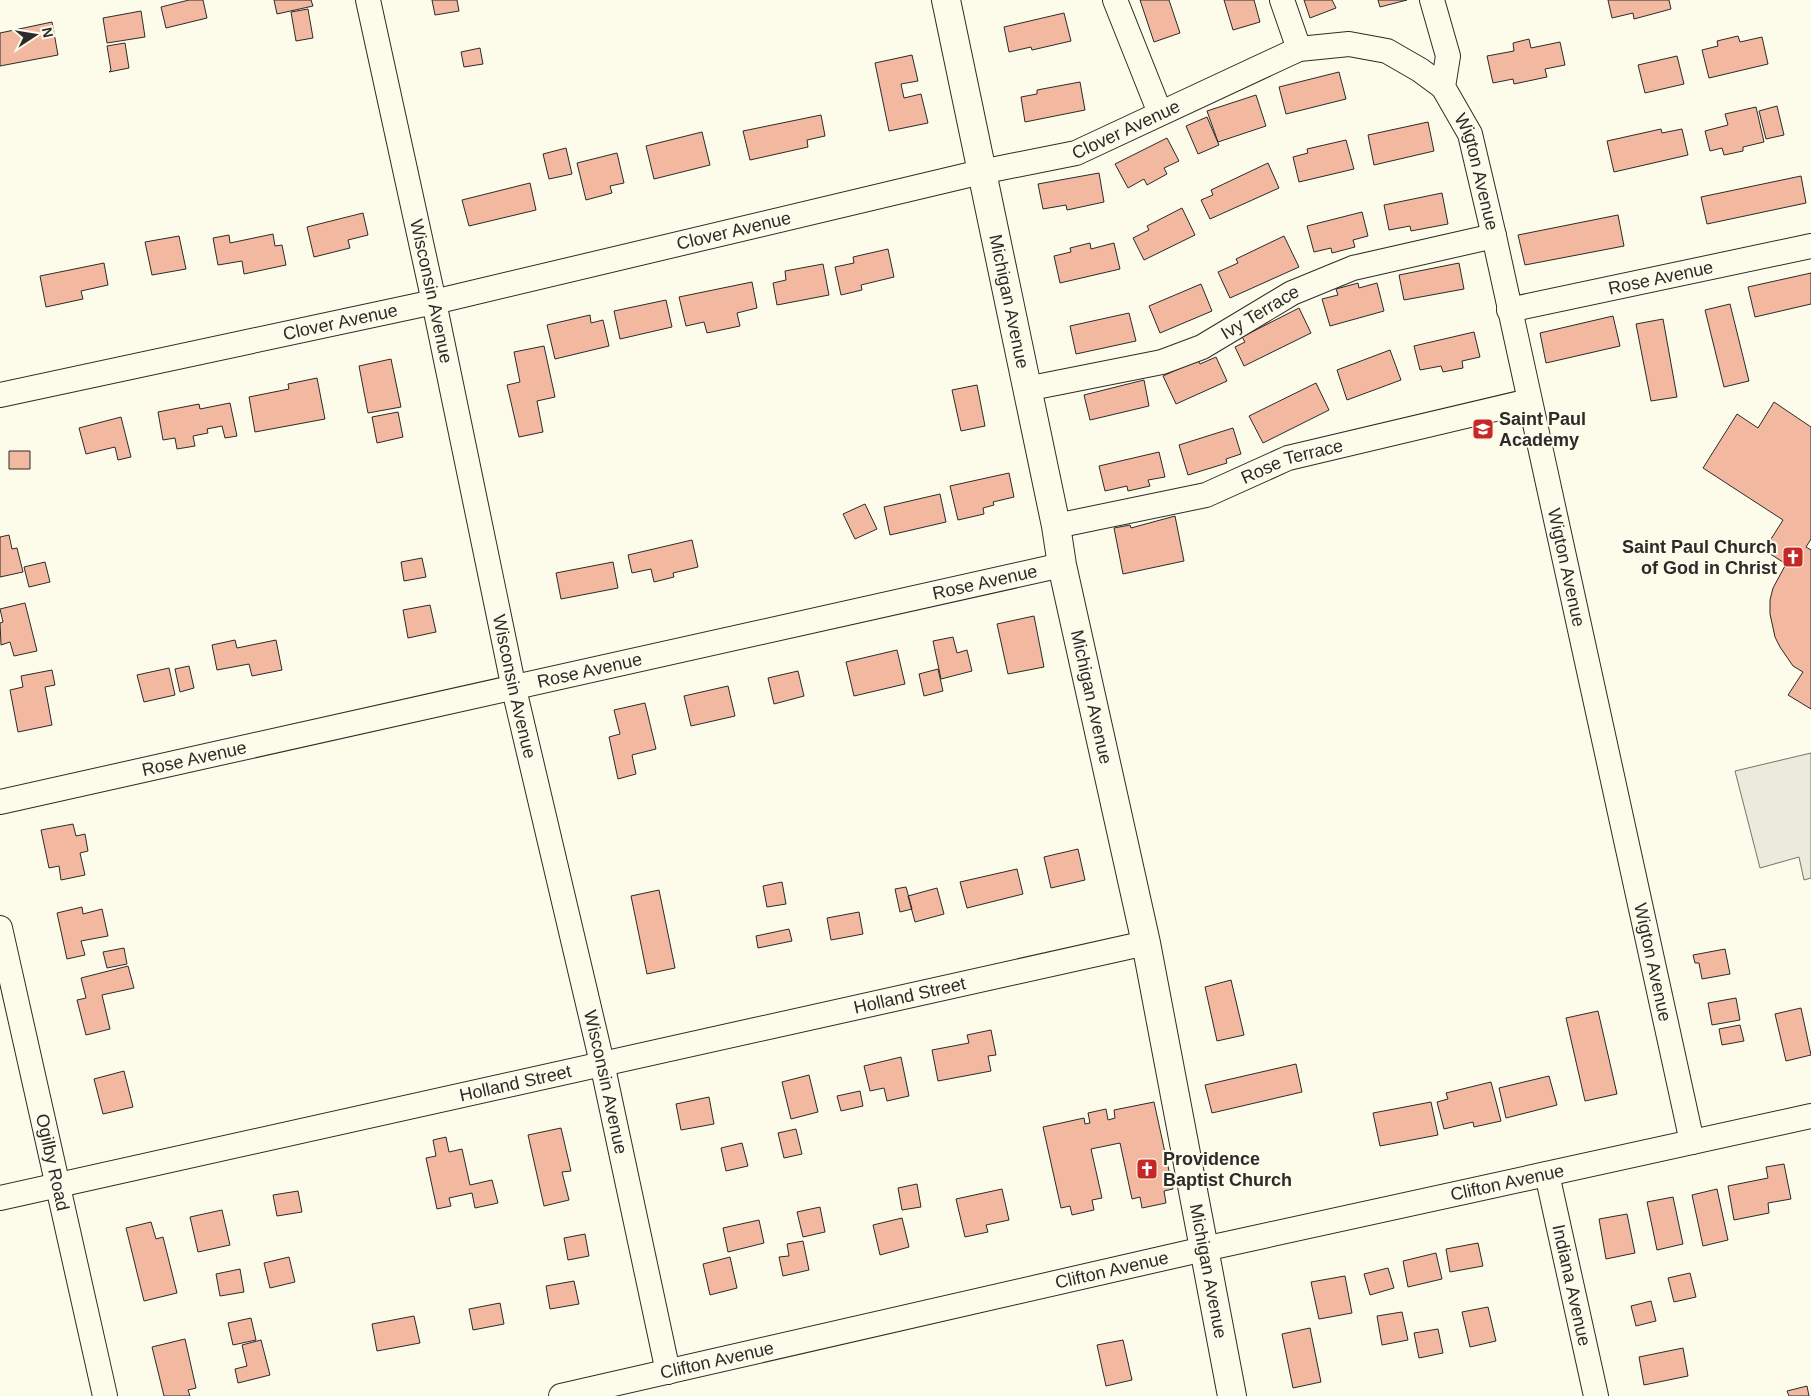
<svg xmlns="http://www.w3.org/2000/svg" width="1811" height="1396" font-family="Arial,sans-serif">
	<rect width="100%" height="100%" fill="#fdfbea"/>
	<path fill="#eceadb" stroke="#74746e" d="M1811,753v125l-7,2 -5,-23 -39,11 -25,-97z"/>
	<path fill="#f2b8a0" stroke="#2b2b2b" d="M189,0h14l4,18 -41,10 -5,-21z
		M274,0h37l2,6 -36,8z
		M432,0h25l2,11 -24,4z
		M1140,0h29l11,33 -26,9z
		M1224,0h30l6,22 -27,8z
		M1304,0h28l4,8 -26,10z
		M1378,0h29l-27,7z
		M1608,0h61l2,9 -37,10 -1,-6 -21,5z
		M308,9l5,29 -17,3 -5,-29z
		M141,11l4,26 -38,6 -4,-25z
		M1064,13l7,28 -39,9 -1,-3 -22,5 -5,-25z
		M52,22l6,33 -58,11v-33z
		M1738,36l2,6 22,-5 6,27 -59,14 -7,-28 16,-4 -1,-5z
		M1529,39l2,9 29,-6 5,23 -20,4 2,8 -33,7 -1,-5 -20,4 -6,-27 27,-5 -1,-8z
		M125,43l4,25 -20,4 2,-2 -4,-24z
		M480,48l3,16 -19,3 -3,-15z
		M912,55l6,26 -17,3 3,14 17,-4 7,29 -39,8 -14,-68z
		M1677,56l7,28 -39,9 -7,-28z
		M1339,72l7,27 -60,15 -7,-27z
		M1080,82l5,28 -60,12 -4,-25 16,-3v-4z
		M1256,95l10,31 -48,16 -11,-31z
		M1777,106l7,29 -18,4 -7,-28z
		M1756,107l8,35 -21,5v4l-19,4 -2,-7 -12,3 -5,-20 23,-6 -3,-11z
		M821,115l4,21 -18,4 1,7 -58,13 -7,-29z
		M1207,117l12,28 -21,9 -12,-28z
		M1428,122l6,29 -60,14 -6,-30z
		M1661,129l1,4 20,-4 6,26 -74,17 -7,-31z
		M702,132l8,33 -56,14 -8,-33z
		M1167,138l12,23 -15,7 3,6 -20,11 -3,-6 -16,9 -13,-24z
		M1346,140l8,29 -55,13 -6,-25 15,-4 -1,-4z
		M566,148l6,26 -23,5 -6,-25z
		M617,153l7,30 -14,3 2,7 -26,7 -9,-37z
		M1268,163l11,25 -69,31 -9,-19 12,-5 -2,-5z
		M1099,173l5,29 -37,8 -1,-5 -23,4 -5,-25z
		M1801,176l5,27 -99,21 -6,-27z
		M530,183l6,27 -67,16 -7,-26z
		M1442,193l6,31 -37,7 -1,-5 -21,4 -5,-25z
		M1182,208l13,27 -51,25 -11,-22 16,-8 -2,-4z
		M1362,212l6,24 -15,4 2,7 -23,6 -1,-5 -17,4 -7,-26z
		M363,213l5,22 -20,5 2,8 -36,9 -7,-30z
		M1618,215l6,31 -99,19 -7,-30z
		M273,234l2,12 7,-1 4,20 -42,9 -2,-13 -24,4 -5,-27 16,-3 1,8z
		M179,236l7,33 -34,6 -7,-33z
		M1284,236l15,31 -69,31 -12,-26 20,-9 -2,-4z
		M1090,243l1,6 23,-6 6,26 -60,14 -6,-27 17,-4 -1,-4z
		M888,249l6,28 -33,8 1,5 -21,5 -6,-28 19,-4 -1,-6z
		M104,263l4,22 -27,6 2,8 -37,8 -6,-31z
		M1459,263l5,26 -60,11 -5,-25z
		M823,264l6,31 -52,10 -4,-22 13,-3 -1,-9z
		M1811,273v31l-56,13 -7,-30z
		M752,282l5,26 -20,5 3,13 -33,7 -3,-11 -18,4 -7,-29z
		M1358,283l1,5 18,-5 7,28 -54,15 -8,-27 16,-4 -2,-6z
		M1201,284l11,27 -52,22 -11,-27z
		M666,300l6,27 -52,12 -6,-28z
		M1730,304l19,77 -25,6 -19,-77z
		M1299,308l12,25 -67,33 -9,-19 10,-5 -3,-5z
		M1129,313l7,28 -60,13 -6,-28z
		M590,315l1,8 12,-3 6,26 -54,13 -8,-34z
		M1613,316l7,30 -74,17 -6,-30z
		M1663,319l14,78 -26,4 -15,-77z
		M1474,332l6,25 -18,4 1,7 -20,4 -2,-6 -21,4 -6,-24z
		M544,346l11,51 -18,4 6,31 -24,5 -12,-52 13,-3 -6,-30z
		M1390,350l11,30 -54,20 -10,-30z
		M1216,357l11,24 -51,23 -13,-28 35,-16 2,4z
		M391,359l10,48 -33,6 -9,-47z
		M317,378l8,41 -70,13 -6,-35 40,-8 -1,-5z
		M1144,380l5,26 -59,14 -6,-25z
		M1316,383l13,27 -66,33 -14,-27z
		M977,385l8,41 -24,5 -9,-41z
		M1774,402l37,25v112l-5,8 5,3v159l-23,-14 15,-23 -10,-6 -13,-19 -5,-10 -5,-23v-14l3,-12 13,-24 -22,-14 19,-30 -80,-52 34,-54 21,14z
		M230,403l7,33 -12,2 -3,-12 -15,3 1,4 -15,3 2,10 -18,3 -2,-11 -12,2 -5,-28 41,-8 1,5z
		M398,412l5,25 -26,6 -5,-26z
		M121,417l10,40 -13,3 -3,-13 -29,7 -7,-26z
		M1233,428l8,26 -15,5 1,4 -39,12 -9,-30z
		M9,451h21v18h-21z
		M1159,452l6,25 -17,3 2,6 -22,5 -1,-5 -22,5 -6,-25z
		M1009,473l5,24 -21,5 1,3 -11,3 1,6 -26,6 -8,-34z
		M940,494l6,28 -56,13 -6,-28z
		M865,504l12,25 -22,10 -12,-25z
		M1175,516l9,45 -61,13 -9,-46 16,-3 1,3z
		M9,535l3,14 5,-1 6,24 -23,5v-40z
		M692,540l6,27 -25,6 1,4 -20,5 -3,-13 -19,4 -4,-18z
		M422,558l4,19 -22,4 -3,-19z
		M45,562l5,20 -21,5 -5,-20z
		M613,562l5,26 -57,11 -5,-26z
		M25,603l12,48 -23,5 -4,-14 -9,3 -1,-22 3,-1 -3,-13z
		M430,605l6,27 -28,6 -5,-28z
		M1034,616l10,51 -36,7 -11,-50z
		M953,637l4,16 10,-3 5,21 -31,8 -8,-38z
		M235,640l2,8 39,-8 6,30 -30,6 -3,-12 -32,6 -5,-25z
		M897,650l8,34 -51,12 -8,-34z
		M189,666l5,22 -14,4 -5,-23z
		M169,668l6,27 -31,7 -7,-27z
		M938,669l5,22 -19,5 -5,-22z
		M52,670l3,15 -10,2 7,38 -34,7 -8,-42 13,-3 -2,-11z
		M798,671l6,25 -30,8 -6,-26z
		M728,686l7,30 -44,10 -7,-30z
		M645,703l11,46 -24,6 4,19 -18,5 -9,-42 11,-3 -6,-24z
		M73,824l3,12 9,-2 3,17 -8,2 5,22 -24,5 -2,-14 -10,2 -8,-38z
		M1078,849l7,31 -34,8 -7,-31z
		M1017,869l6,25 -56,14 -7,-26z
		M782,882l4,22 -19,3 -4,-21z
		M906,887l6,22 -12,3 -5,-23z
		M937,888l7,26 -29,8 -7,-26z
		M659,890l16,78 -28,6 -16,-78z
		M82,907l1,7 19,-5 6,27 -27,5 4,14 -18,4 -10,-46z
		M859,912l4,22 -32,6 -4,-22z
		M789,929l3,12 -34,7 -2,-12z
		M124,948l3,16 -20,4 -4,-16z
		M1725,949l5,25 -28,5 -3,-16h-4l-2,-8z
		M128,966l6,22 -32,7 8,34 -24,6 -9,-35 9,-2 -5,-20z
		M1231,980l13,55 -27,6 -12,-54z
		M1736,998l4,22 -28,5 -4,-22z
		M1801,1008l10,47 -25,6 -11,-47z
		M1598,1011l19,83 -32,7 -19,-83z
		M1740,1025l4,16 -22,4 -3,-16z
		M991,1030l5,25 -8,1 3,15 -53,10 -6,-31 37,-7 -2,-8z
		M901,1057l8,39 -22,5 -3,-13 -14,3 -6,-25z
		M1296,1064l6,28 -90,21 -7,-28z
		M124,1071l9,36 -30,7 -9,-35z
		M809,1075l9,37 -27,7 -9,-37z
		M1549,1076l8,29 -51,13 -7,-30z
		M1491,1082l10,39 -27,6 -1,-5 -29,7 -7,-27 11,-3 -2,-6z
		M860,1091l3,15 -22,5 -4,-15z
		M709,1097l5,27 -33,6 -5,-26z
		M1154,1102l19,87 -9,2 2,12 -24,5 -2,-11 -8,2 -12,-56 -29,6 11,49 -10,2 2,10 -22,5 -2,-9 -9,2 -18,-81 41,-9 1,6 5,-1 -2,-10 18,-4 2,11 7,-2 -1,-8z
		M1431,1102l7,33 -58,11 -7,-33z
		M561,1128l10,43 -9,1 7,28 -25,6 -16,-71z
		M796,1129l6,25 -18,4 -6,-25z
		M446,1137l3,15 13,-3 8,36 22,-5 6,23 -23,5 -3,-15 -23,5 2,8 -14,3 -11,-51 10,-2 -3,-16z
		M742,1143l6,23 -22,5 -5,-23z
		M1784,1164l7,35 -23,4 1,10 -35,7 -6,-34 40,-8 -2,-11z
		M917,1184l4,23 -19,3 -4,-22z
		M1002,1189l7,31 -23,5 2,7 -23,5 -9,-38z
		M1717,1189l11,51 -25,6 -11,-51z
		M298,1191l4,21 -25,4 -4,-21z
		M1673,1197l10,47 -26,6 -10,-48z
		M820,1207l5,25 -22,5 -6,-25z
		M222,1210l8,35 -32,7 -8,-35z
		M1627,1214l8,39 -29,6 -7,-40z
		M902,1218l7,29 -29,8 -7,-30z
		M759,1220l5,23 -36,9 -5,-24z
		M151,1222l5,17 7,-2 14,56 -33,8 -18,-73z
		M585,1234l4,22 -21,4 -4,-22z
		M803,1241l6,29 -26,6 -4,-19 10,-1 -2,-12z
		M1478,1243l5,23 -33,6 -4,-23z
		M1436,1253l6,26 -34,8 -5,-26z
		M289,1257l6,25 -25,6 -6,-25z
		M730,1257l7,31 -27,7 -7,-31z
		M1388,1268l6,20 -24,7 -6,-21z
		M240,1269l4,23 -24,4 -4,-22z
		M1690,1273l6,24 -22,5 -6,-24z
		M1345,1276l7,37 -33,6 -8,-37z
		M574,1281l5,23 -29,5 -4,-23z
		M1651,1301l5,20 -20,5 -5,-20z
		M500,1303l4,21 -31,6 -4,-21z
		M1488,1307l8,34 -26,6 -8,-35z
		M1402,1312l6,28 -26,5 -5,-29z
		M414,1316l6,27 -43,8 -5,-27z
		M251,1318l5,22 -23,5 -5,-22z
		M1310,1328l11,54 -28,6 -11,-54z
		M1438,1329l5,24 -24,5 -5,-25z
		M185,1339l11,49 -8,2 2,6h-26l-12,-49z
		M261,1340l9,35 -32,8 -3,-14 12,-3 -5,-21z
		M1123,1340l9,40 -26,6 -9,-41z
		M1683,1348l5,28 -44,9 -5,-28z
		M1807,1386l2,10h-20l-2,-5z"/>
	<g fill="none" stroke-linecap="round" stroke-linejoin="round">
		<g stroke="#2b2b2b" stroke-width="26">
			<g id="minor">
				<path id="s1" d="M368,0l66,302 80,387 88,374 66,309"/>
				<path d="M1115,0l45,113"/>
				<path d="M1282,0l17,49"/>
				<path id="s2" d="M1432,0l16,56 -5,31 27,47 24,102 198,906"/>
				<path id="s3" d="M1509,310l302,-64"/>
				<path id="s4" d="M1026,389l136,-27 40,-15 90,-54 61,-25 141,-32"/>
				<path id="s5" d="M0,395l434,-93 547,-130 95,-19 223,-104 50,-5 38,7 33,19 23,17"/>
				<path id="s6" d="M1056,526l150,-31 82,-37 241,-57"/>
				<path id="s7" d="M0,802l1062,-237"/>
				<path id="s8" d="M0,928l105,468"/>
				<path id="s9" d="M1547,1174l49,222"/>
				<path id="s10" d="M0,1198l1146,-255"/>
				<path id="s11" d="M561,1396l643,-147 607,-133"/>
			</g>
		</g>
		<g stroke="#2b2b2b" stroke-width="30">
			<g id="major">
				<path id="s12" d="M946,0l110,526 6,39 84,378 86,453"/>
			</g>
		</g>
		<use href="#minor" stroke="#fdfbea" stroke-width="24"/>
		<use href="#major" stroke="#fdfbea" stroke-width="28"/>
	</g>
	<defs>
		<g id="school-square" transform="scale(1.125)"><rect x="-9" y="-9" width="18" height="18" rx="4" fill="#c62828" stroke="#fdfbea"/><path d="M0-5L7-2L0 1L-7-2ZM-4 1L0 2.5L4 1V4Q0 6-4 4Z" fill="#fff"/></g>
		<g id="church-square" transform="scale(1.125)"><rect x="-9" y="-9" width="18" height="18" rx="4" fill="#c62828" stroke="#fdfbea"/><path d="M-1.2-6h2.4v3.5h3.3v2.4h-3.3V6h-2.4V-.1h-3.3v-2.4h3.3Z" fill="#fff"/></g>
	</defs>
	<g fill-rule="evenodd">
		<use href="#school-square" x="1483" y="429"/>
		<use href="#church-square" x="1793" y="557"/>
		<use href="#church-square" x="1147" y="1169"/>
	</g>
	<g text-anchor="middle" stroke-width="4" stroke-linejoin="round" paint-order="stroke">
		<g font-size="18" fill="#2b2b2b" stroke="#fdfbea">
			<text dy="6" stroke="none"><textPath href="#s5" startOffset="1158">Clover Avenue</textPath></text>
			<text dy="6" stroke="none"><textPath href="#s2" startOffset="182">Wigton Avenue</textPath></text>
			<text dy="6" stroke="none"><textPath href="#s5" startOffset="752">Clover Avenue</textPath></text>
			<text dy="6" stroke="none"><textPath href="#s3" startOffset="155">Rose Avenue</textPath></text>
			<text dy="6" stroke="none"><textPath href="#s1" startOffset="298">Wisconsin Avenue</textPath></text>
			<text dy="6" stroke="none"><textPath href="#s12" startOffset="308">Michigan Avenue</textPath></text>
			<text dy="6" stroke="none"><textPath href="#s4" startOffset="249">Ivy Terrace</textPath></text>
			<text dy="6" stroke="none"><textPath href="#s5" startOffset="348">Clover Avenue</textPath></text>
			<text dy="6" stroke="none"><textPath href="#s6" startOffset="246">Rose Terrace</textPath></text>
			<text dy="6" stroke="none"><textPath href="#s2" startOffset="588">Wigton Avenue</textPath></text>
			<text dy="6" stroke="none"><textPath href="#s7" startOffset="1009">Rose Avenue</textPath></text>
			<text dy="6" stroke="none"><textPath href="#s7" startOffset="604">Rose Avenue</textPath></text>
			<text dy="6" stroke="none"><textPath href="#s1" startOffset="702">Wisconsin Avenue</textPath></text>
			<text dy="6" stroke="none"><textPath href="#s12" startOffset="712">Michigan Avenue</textPath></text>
			<text dy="6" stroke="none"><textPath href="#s7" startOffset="199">Rose Avenue</textPath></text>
			<text dy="6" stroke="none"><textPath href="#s2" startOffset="992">Wigton Avenue</textPath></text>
			<text dy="6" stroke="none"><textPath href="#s10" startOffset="932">Holland Street</textPath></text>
			<text dy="6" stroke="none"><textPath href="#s1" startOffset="1108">Wisconsin Avenue</textPath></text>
			<text dy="6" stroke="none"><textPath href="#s10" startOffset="528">Holland Street</textPath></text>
			<text dy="6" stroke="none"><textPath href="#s8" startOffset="240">Ogilby Road</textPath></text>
			<text dy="6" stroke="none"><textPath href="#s11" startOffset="970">Clifton Avenue</textPath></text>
			<text dy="6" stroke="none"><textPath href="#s11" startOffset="565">Clifton Avenue</textPath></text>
			<text dy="6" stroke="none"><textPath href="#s12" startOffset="1298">Michigan Avenue</textPath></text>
			<text dy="6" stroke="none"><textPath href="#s9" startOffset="114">Indiana Avenue</textPath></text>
			<text dy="6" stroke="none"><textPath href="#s11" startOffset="160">Clifton Avenue</textPath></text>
		</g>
		<g font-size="18" font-weight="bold" fill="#2b2b2b" stroke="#fdfbea" text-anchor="start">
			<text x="1499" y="425">Saint Paul<tspan x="1499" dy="21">Academy</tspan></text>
			<text x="1777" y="553" text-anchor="end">Saint Paul Church<tspan x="1777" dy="21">of God in Christ</tspan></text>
			<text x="1163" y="1165">Providence<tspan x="1163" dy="21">Baptist Church</tspan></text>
		</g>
	</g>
	<g transform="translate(35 35) rotate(78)" stroke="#fdfbea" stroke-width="4" paint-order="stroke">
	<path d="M0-4L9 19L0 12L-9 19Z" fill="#2b2b2b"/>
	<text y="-8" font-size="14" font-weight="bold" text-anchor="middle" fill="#2b2b2b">N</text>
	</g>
</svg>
